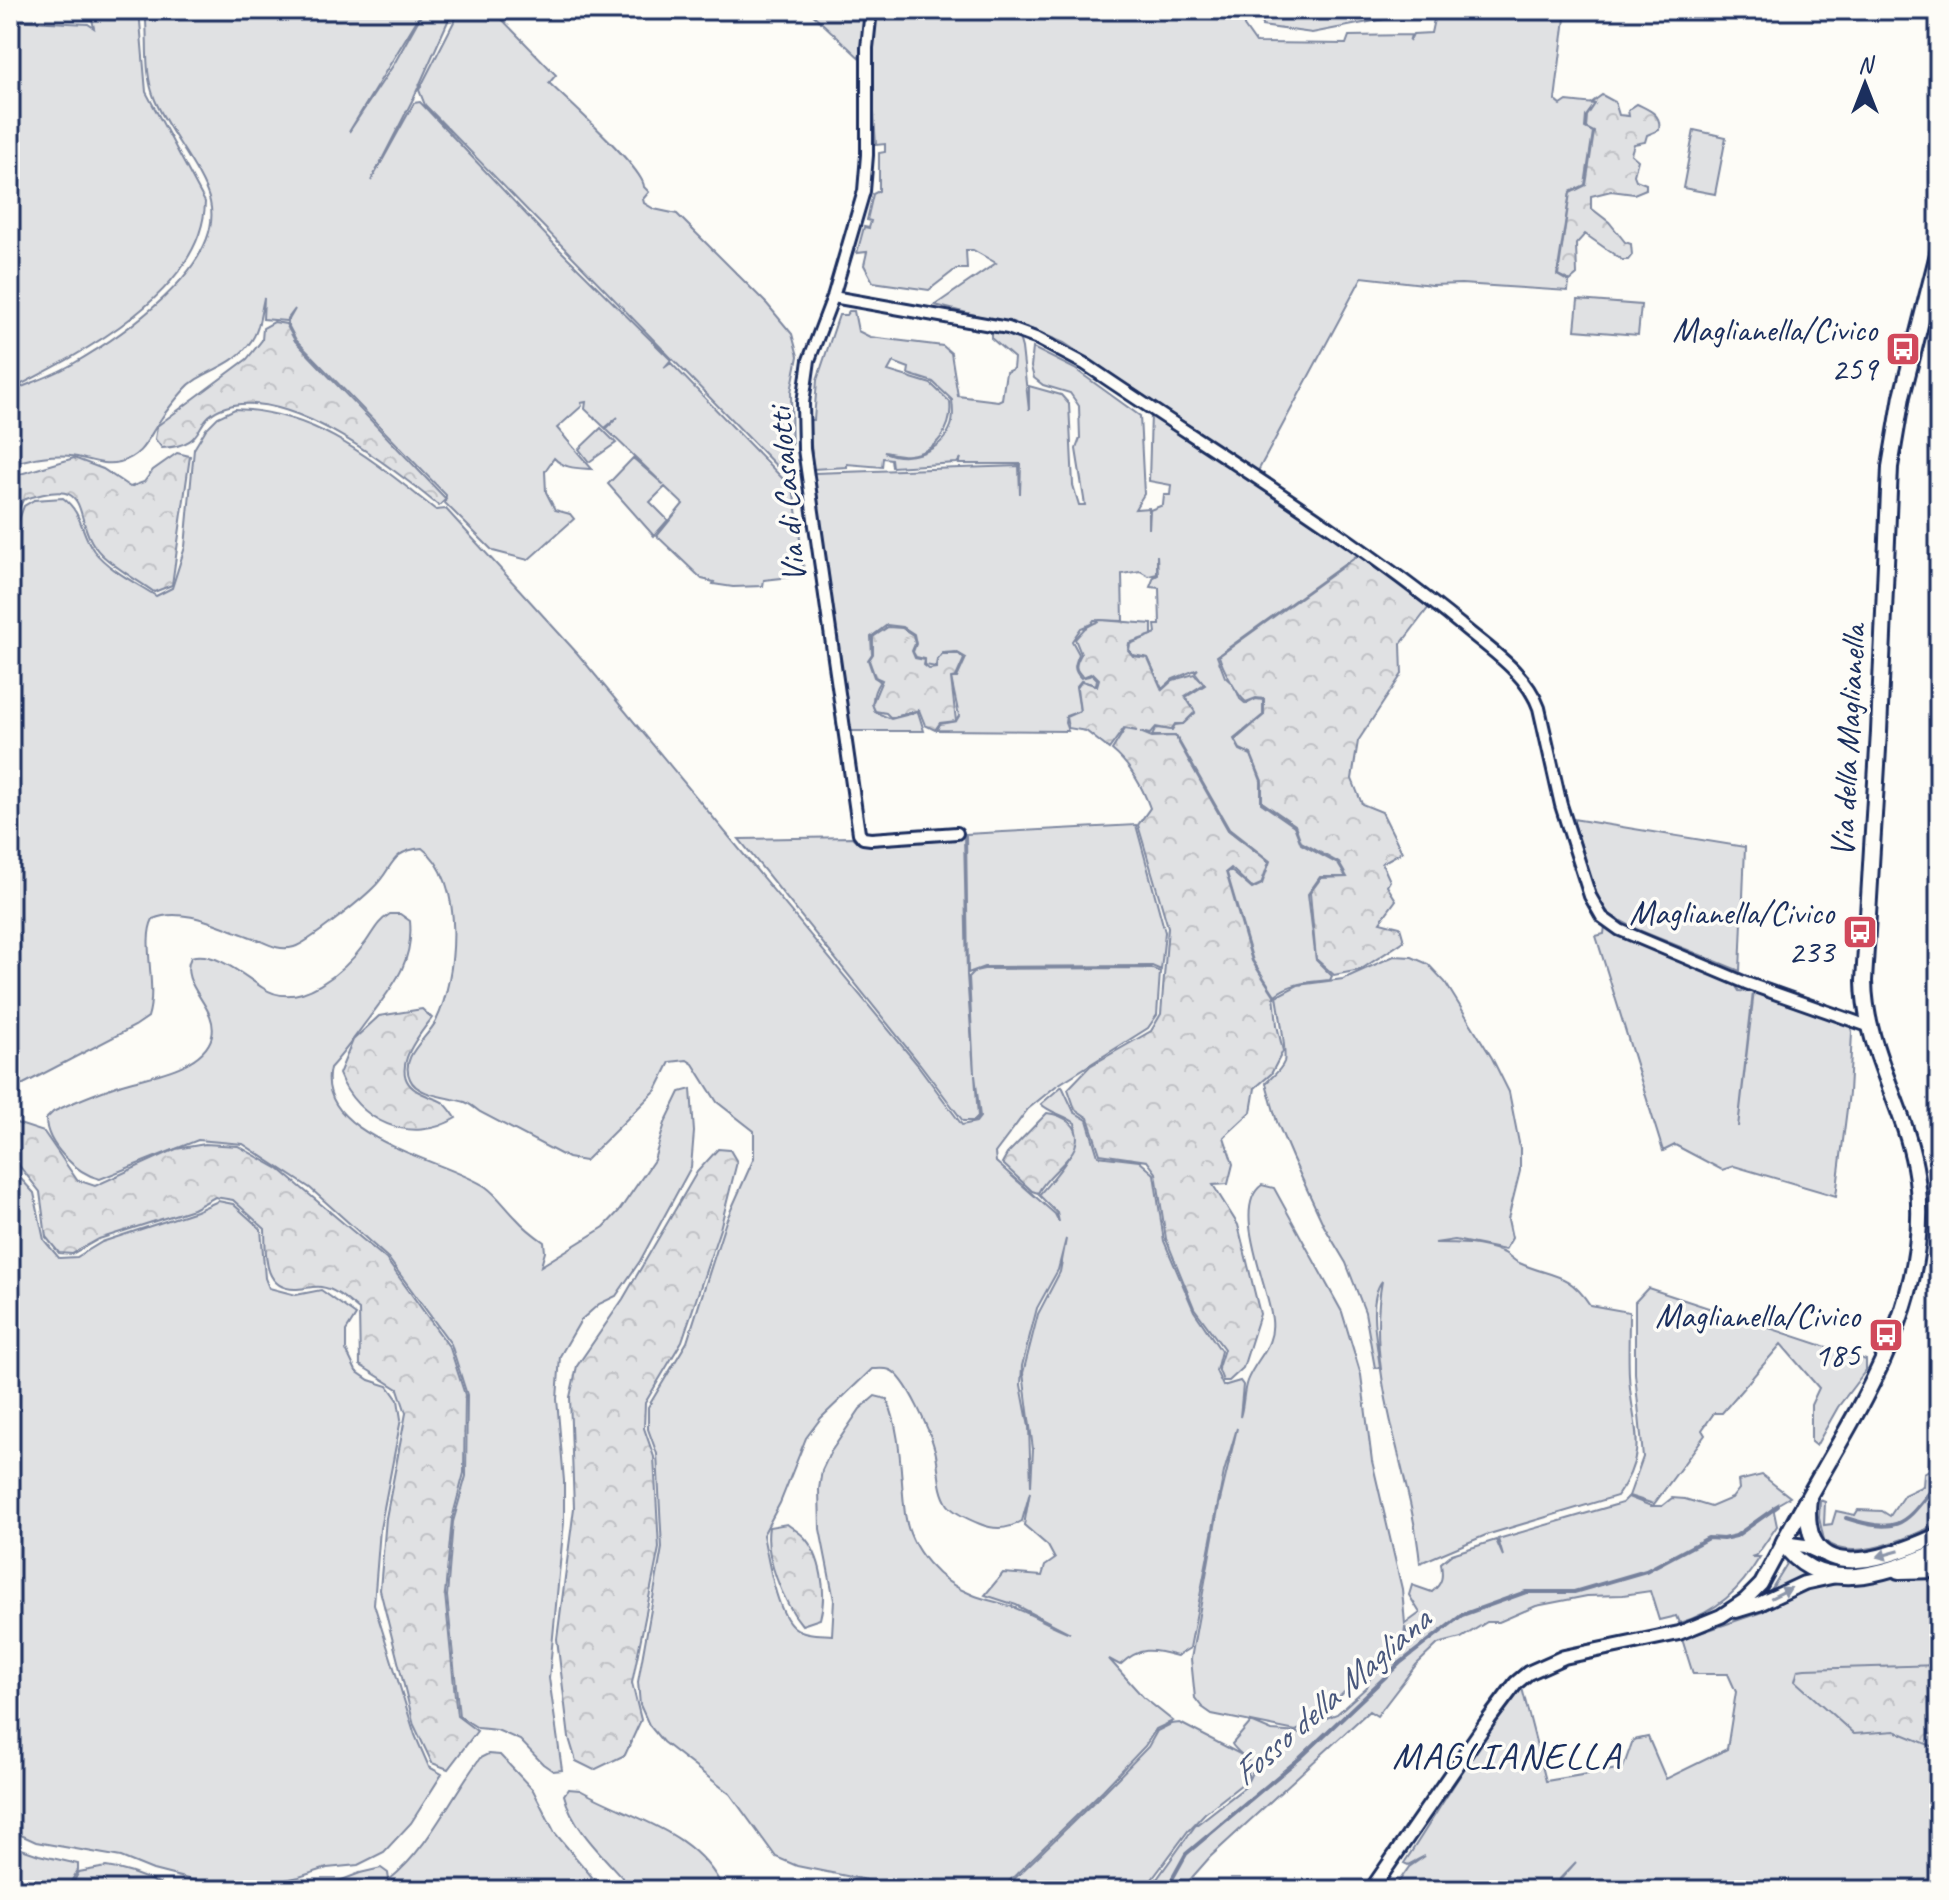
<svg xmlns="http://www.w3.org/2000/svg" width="1949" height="1900" font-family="Caveat,sans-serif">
	<defs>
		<pattern id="forest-crowns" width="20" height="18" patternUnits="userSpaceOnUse" patternTransform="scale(2)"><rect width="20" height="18" fill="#e0e1e3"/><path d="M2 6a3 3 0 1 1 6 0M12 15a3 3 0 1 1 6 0" fill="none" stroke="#c0c1c5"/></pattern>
	</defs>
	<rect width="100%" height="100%" fill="#fdfcf7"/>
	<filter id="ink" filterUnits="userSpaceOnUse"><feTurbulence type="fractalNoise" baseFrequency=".0125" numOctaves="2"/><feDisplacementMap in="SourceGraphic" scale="16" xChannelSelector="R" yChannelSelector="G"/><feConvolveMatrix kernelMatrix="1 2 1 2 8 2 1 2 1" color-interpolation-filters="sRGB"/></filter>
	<g filter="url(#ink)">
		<path fill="#e0e1e3" stroke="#7e88a0" stroke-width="2" fill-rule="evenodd" d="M90,10h49l7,82 59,110c-2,90 -124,152 -195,188v-370l78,4 6,4z
			M145,10h278l-74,122 45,-68 30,-54h29l-39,87 -43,84 43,-78 6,-1 136,144 115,114 -7,8 7,-5 115,119 8,12 10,75 -4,7 -36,4 -1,6 -30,1 -20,-3 1,-2 -12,-3 -45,-43 26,-32 -18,-17 -15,15 18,18 -14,16 -46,-52 25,-26 31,27 -58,-56 12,-12 -13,11 -20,-19 1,-7 -5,1 1,3 -25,22 35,41c-14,-1 -28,0 -38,-11l-9,13 1,21 9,18 15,4 4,5 -46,41 -35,-9 -48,-48 1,-8 -150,-155 -9,-17 8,-14 -9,12 -23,-2 1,-21c-4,16 -4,33 -15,46 -19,25 -49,27 -65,46 -8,9 -17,20 -23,29 -13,18 -17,37 -41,43 -15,4 -29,-2 -43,-5 -23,-4 -45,1 -67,7v-72c20,-9 42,-16 61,-27 47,-27 154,-98 139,-163 -7,-30 -42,-71 -55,-102 -12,-28 -6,-60 -10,-90z
			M460,10h33l63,65 -7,8c17,16 95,86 95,104l5,5 -6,7 1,4 10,6 23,5 90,90 25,30 6,22 -7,36 1,74 -2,14 -365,-375 -6,-15z
			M808,10h64l-5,55z
			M877,10h368l-1,16 12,17 90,1 3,-8 62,-1 -2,7 4,-8 18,-1 5,-23h130l-11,90 6,5 6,-4 28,3 -9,12 -1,12 8,4 -8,53 -15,7 -13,83 12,7 -1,9 -107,-7 -29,1 -70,-8 -104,194 -194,-128 -33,-14 -96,-24 61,-42 -23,-13h-7l1,19h-11l-27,21 -56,-8 -9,-17 3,-13 -10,1 7,-26 5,1 2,-7 -4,-1 6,-26 6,-3v-38l6,-1v-8l-9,1c-3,-45 -6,-90 1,-135z
			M1261,10h136l8,5 -93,18 -50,-7z
			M1694,130l32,7 -11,57 -32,-6z
			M1578,300l63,5 -3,30 -63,-5z
			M849,311h5l4,20 12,6 73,9 8,7 7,43 40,5 4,-2 4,-27 7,-3 1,-11 -23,-20v-12l27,8 4,14 7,62v-24l32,9 8,9 4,81 6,20h6l-9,-56 4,-11 -1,-32 -9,-13 -27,-8 -9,-7 -3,-11 2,-19 42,21 65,47 4,78 -9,15 14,-1v21l1,-19 13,-5 1,-10h6l1,-10 -22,-4 2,-68 208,141 -142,102 8,21 10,9 5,13 6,5 10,-5 7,1v15l-29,24 6,11 11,5 10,26v22l33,23 7,18 37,20 8,13h-26l-12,17 8,66 16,16 -2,4c-20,2 -38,2 -55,15l-22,-34 -26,-88 3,-3 22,19 10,-5 8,-23 -41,-32 -53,-93h-24l4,-8 16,2 3,-5 8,-1 12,-11 -9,-16 19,-12 -10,-13 3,-3 -25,10 -11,10 -14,-31 -15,-3 -4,-5 1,-6 26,-11 -1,-8h5l-1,-37 -9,-1 4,-10 4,-2 -1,-20v19l-8,2 -9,-5 -18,3 1,47 -29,-1 -3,4 -10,4 -9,13 7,13c-4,10 -7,15 2,24l12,-3 4,4 -1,6 -15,-4 -5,6 4,24 -14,5 -1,7 3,8 -131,-1 3,-6 16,-3 3,-5 -8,-38h6l9,-20 -10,-6 -13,1 -6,7 -1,7 -11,-2v-6l-9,-2 -3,-5 3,-8 -2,-10 -11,-7 -16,-2 -16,12 1,17 -4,6 6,17 6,4c-6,9 -10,19 -5,31l16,7 27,-7 6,19h-73l-4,-10 -33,-248 205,-7 1,28 1,-30h-62l2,-6 -4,5 -65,4 -1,-8 -8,-1 -1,9 -35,-3v3l-34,2 -4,-49h5l3,-40 22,-65h7zM893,362l16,6 -1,6 25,8 19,18c1,8 2,18 -1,26 -10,27 -44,36 -67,26 8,1 17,4 25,3 28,-3 44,-27 41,-53l-19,-18 -43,-13z
			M235,409c84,3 138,52 201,101l10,-1 131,144 340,411 45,61 14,-3 4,-5 -5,-42 3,42 -4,4h-11l-43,-57 -181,-225 113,-2 6,6 100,-3 6,-6 3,141 7,98 -5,-96 6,-6 9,-2 166,-1 10,4 -3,43 -9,13 -92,58 -28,23 -33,44 1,9 59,52 4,8 -2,-9 -18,-18c18,-22 41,-42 36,-72 -10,-8 -25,-10 -34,-19l21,-18 12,26 13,8 11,36 41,5 15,13 10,67 30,70 27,40 -5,20 7,15 17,-5 3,4 -3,32c4,-12 3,-25 7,-36 9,-23 28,-34 25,-61 -3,-32 -42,-113 -10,-135l12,3 68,124 19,63 11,86 30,128 3,35 15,-11 -11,-18 3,-10 20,7c11,-9 11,-16 9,-29l11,-9 44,-14 7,16 -5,-17 124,-36 6,-6 23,9h11l10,-8 13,1 26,8 21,-9 7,-9 -1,-8 24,-6 28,22 -17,10 4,19 -20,29 -6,2h9c-20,33 -43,55 -81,66l-3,-7 -17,4 -9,-29 -27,4 -36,1 -51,10 -37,16h-12l-26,16 -23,6 -22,21 -39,51 -8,-5 -159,146 -29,33h-32l46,-64 50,-39 9,-19c-6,-9 -20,-19 -22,-24l19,-22 21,9 28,2 11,-9 26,-10 30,-27 4,-13 17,-21 16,-11 4,-6 -3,-9 -1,12c-42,22 -64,70 -108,92l-84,-17 -10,-7 -7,-9 -4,-39 27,-150 19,-81 -13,44 -34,176 -13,8c-25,-7 -37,-10 -57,9l-11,-6 34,38 30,24 -17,8 -11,17 -42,44 -103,100h-84l-119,-24 -21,-9 -46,-63 -67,-52 -14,-17 -9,-20 -2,-23 24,-134 -5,-94 -9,-25v-22l39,-65 39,-121 28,-63v-27l-37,-29 -24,-38 -6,-4 -17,2 -14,28 -71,71 -17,-3 -88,-46c-5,-4 -10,-8 -15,-10 -16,-5 -48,-6 -55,-23 -11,-23 18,-41 26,-58 21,-43 30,-141 -14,-173 -34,3 -28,21 -49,40 -12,12 -65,55 -79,59 -18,5 -30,-6 -46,-11 -27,-9 -66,-30 -95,-17 -12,23 5,67 -5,98l-13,9 -125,65v-454l5,-6 -3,-81 2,-17 10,-27 10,-6 29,-2c20,15 17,34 31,53 15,19 42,32 62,45l16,-8 13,-41 9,-98 12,-20 12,-12zM1066,1239l-6,33 -22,42 -15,59 10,76 -2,37 -2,-59 -8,-42 1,-19 15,-58 21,-38zM872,1369c6,0 13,-1 18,1 17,7 40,62 45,80 5,19 2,39 13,55 7,9 22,15 32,19 14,6 29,5 42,-3l8,-29 -6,33 24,21 7,13 -10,7 -3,10 -39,-3 -18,22 31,10 54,28c-17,-6 -33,-16 -50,-23 -15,-7 -32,-9 -47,-15 -34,-13 -63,-45 -68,-81 -5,-39 -3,-79 -18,-115l-12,-3 -15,13 -30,44 -8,17 -3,19 1,40 14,71 -2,35c-12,-1 -28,0 -38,-8 -18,-14 -26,-70 -31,-92l17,-32 26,-65 15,-20z
			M601,428l15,15 -27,19 -10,-13z
			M1573,819l172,28 -5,124 -104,-42 -26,-14 -13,-16z
			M1136,825l29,107 -4,38 -9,-4 -168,1 -16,6 -2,-139z
			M390,914h10l10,7c4,42 -18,66 -41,97 -13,17 -24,34 -39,50 -16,70 115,91 156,119 11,8 20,21 30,31 8,9 18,17 28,24l1,10 -4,14 63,-39 15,-16 35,-51 11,-37 15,-31 11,-3 3,43 -3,35 -51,94 -24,35 -17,8 -18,16 -21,36 -3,43 7,82v41l-15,156 13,92 -9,1 -10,-7 -23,-24 -23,-10 -19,-2 -19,-12 -12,-120 6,-74 13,-46 1,-81 -16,-51 -63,-86 -78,-70 -67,-44 -45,-4 -98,39c-23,-5 -54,-35 -54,-60l7,-7c22,-11 46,-20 69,-28 26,-8 82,-16 90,-48 7,-30 -35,-51 -21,-79 24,-7 53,19 72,31 36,24 82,-17 103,-46 8,-11 11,-20 24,-28z
			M1605,926l126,53 8,12 14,1 -15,135 16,-136 95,29 3,12 -3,61 -13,103 -102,-30 -12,4 -47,-25 -12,6 -67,-215 8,-2z
			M1394,956l18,1 16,7 17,18 47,76 17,34 11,56v23l-12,48 4,19 -7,12 -50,-10 -20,3c23,0 45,0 67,9 6,2 10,7 15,10 34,16 50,8 73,43l39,7c0,21 -1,42 0,63 2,51 22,73 -12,121l-131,39 -66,28c-9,-93 -56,-187 -38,-282 -15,19 -5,62 -2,86l-5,1 -10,-56 -19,-49 -22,-37 -32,-69 -15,-35 -11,-39c6,-6 15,-13 18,-21 3,-10 -5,-52 -7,-66l21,-11 45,-6z
			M10,1167l24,26 10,47 15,18 18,-1 25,-15 94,-31 22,-10 15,3 28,25 4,49 4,10 27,7 25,-5 35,25 -10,16v19l10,21 13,9 19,6 10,14 3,19 -21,110 -6,75 41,131 14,32 13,7 -31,49 -27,29 -26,13 -31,3 -28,9 -60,13h-8l-78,-20 -32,-13 -85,-15 -26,-12z
			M1648,1288l218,72v10l-28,37 -22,39 -5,-4v-37l8,-17 -38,-44 -59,69h-8l-12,17 3,5 -51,69 -25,-8 14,-39 -8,-84v-71z
			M1939,1458v65c-28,14 -89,42 -115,17l-5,-22 1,-18 5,2 -1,23 8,-1 4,-13 19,4 3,-5 24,1 8,5 14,-21 19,-9 1,-13 8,-5z
			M1788,1562l23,11 -1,3 -41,17z
			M1939,1574v316h-388l25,-28 -27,28h-156l16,-23 16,-11 -17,9 -4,-2c39,-59 74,-121 118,-175l24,93 77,-13 10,-28 15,-3 18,42 61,-30 9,-57 -8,-18h-35l-11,-35 80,-27 46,-26 55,-4 34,-7z
			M1180,1723l62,32 7,11 -1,10 -6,8 -37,29 -17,18 -44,59h-141l102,-99 43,-44 9,-16 14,-7z
			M488,1754l12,1 33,35 22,43 48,57h-183l-12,-7 -16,-3 22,10h-98l44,-17 21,-5 7,5 1,7c40,-32 61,-82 91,-122z
			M568,1789l12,1c53,30 115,39 144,100h-91c-23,-28 -60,-59 -69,-95z
			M10,1845l29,10 39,9v6l-12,20h-56z
			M106,1867c26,3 46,15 70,23h-107l10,-18z"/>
		<path fill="url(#forest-crowns)" stroke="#7e88a0" stroke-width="2" d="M1602,95l13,7 4,13 10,1 -1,-6 9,-6c12,6 25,10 22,26l-12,5 -2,7 -11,2 -3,10 7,6 -4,15 2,5 10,4v5l-12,5 -23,-3 -20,5v12l18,14 16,20 6,2 1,11 -4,5h-6l-37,-26 -9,10 1,31 -7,6 -12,-6 12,-82 16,-8 8,-53 -8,-4 1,-12 8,-12 -4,-1z
			M274,322l12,2 9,17 151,158 -7,7c-47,-39 -154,-124 -219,-97 -29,13 -11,36 -58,39l-7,-9 2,-13 90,-67 15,-19 1,-12z
			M177,453l13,3 -18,129 -18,7c-17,-12 -37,-23 -52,-37 -35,-34 -2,-82 -79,-55l-12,25 -1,10v-58l64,-19 29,11 27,18 14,-5 9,-12z
			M1359,555l70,52 -28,37 1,30 -44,67 -6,38 10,25 20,8 20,40 -20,11 8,18 -3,5 9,14 -16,22 20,5 4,14 -44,29 -26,5 -18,-16 -6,-66 11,-15 26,-1 -8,-14 -38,-21 -6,-17 -33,-23v-21l-11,-27 -11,-5 -5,-9 29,-25v-16l-8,-1 -10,4c-9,-7 -23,-33 -27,-46z
			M1100,620l52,4v11l-23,8 -1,7 5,6 15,2 14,32 11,-10 21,-6 10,10 -19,12 10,16 -12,12h-8l-4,6 -15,-3 -6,7 -10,-2 12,5 23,-1 53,94 41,32 -8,22 -9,4 -21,-20 -5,4 26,89 22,34 3,30 6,26 -12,23 -16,14 -4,24 -27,25 9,27 -5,20 -15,1 25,40 22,89 -17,54 -14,13h-6l-5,-13 6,-19 -30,-41 -28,-69 -10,-66 -9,-12 -47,-7 -12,-36 -13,-9 -7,-20 22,-23 61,-35 10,-17 7,-87 -30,-102 12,-17c-8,-22 -21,-44 -38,-58l13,-21 12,2 -13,-3 -15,21 -23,-18 -18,-3 -2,-11 14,-6 -3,-23 5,-7 15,5 2,-7 -6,-6 -10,4c-9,-8 -8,-12 -2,-23l-6,-15 10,-11z
			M888,627l14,1 11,7 2,9 -3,7 3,7 10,2 -1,5 5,4 7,-1 1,-7 5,-7h17l5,5 -8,18 -5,1 5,43 -16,2 -5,7 -10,-5 -6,-15 -28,8 -5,-5 -11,-2 -3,-7 10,-24 -7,-3 -6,-17 4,-6v-17z
			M422,1009l10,9c-15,19 -47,58 -11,75 21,10 21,4 35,25 -45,28 -99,3 -117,-44l14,-34 26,-24z
			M1047,1113c17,2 36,13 28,34 -6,15 -29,29 -37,46l-6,-2 -30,-28 5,-9z
			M10,1121l34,11 33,48 18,6 81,-37 29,-5 33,2 41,23 107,90 64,89 15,47 -1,78 -12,46 -7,75 12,122 20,15 -29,38 -16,-6 -18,-38 -34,-135 6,-72 20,-105 -8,-24 -38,-24 -1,-55c-11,-9 -23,-21 -38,-23 -8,-1 -18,2 -26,2 -33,0 -29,-37 -30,-60l-32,-29 -18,-3 -22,12 -94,30 -27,15 -13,-1 -13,-16 -6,-45 -23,-29 -7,-3z
			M718,1149l12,1 7,12 -17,67 -38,112 -37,62 -1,25 10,29 5,91 -27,135 9,37 -16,35 -31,15 -18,-9 -7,-23 -12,-99 17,-131 -4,-111 7,-31 46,-67 74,-127z
			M787,1524c5,4 12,8 16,12 19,19 24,58 17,83l-18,6c-19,-23 -38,-69 -33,-98z
			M1939,1665v84l-44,-18 -41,3 -59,-53 3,-11 7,-1z"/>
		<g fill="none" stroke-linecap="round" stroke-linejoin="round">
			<path stroke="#76819c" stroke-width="4" d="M1846,1518c57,18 59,4 93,-37
				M1166,1890l20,-36 114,-96 100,-95 62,-48 64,-23h48l72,-21 62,-33 15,1 13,-3 42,-30"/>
			<g stroke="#1b2f5e" stroke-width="16">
				<path id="minor" d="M871,10l-4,38v107l-3,36 -31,106 -24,63 -6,43 1,46 55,384 4,5 8,1 86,-6
					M833,297l175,31 30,11 47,25c126,86 258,165 376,261 28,24 65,47 78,83l22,97 29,91 12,21 18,13 126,53 122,43"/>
			</g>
			<g stroke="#1b2f5e" stroke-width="18">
				<path id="tertiary" d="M1736,1611l23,-7 45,-21 32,-7
					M1371,1890l118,-171 27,-36 12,-10 36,-16 115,-24 42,-17 24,-16 16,-16 22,-41 22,3 20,9"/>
			</g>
			<g stroke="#1b2f5e" stroke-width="20">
				<path id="secondary" d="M1939,250l-37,146 -12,71 -11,265 -15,249c1,68 39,121 51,186 26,139 -72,260 -132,376 37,55 106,30 156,8
					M1809,1498c-11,94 80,60 130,37"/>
			</g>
			<g stroke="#1b2f5e" stroke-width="24">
				<path id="motorway" d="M1899,1569l40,-1"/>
			</g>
			<use href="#minor" stroke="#fdfcf7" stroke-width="10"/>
			<use href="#tertiary" stroke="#fdfcf7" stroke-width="12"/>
			<use href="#secondary" stroke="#fdfcf7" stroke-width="14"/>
			<use href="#motorway" stroke="#fdfcf7" stroke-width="18"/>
		</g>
		<defs><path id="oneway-solid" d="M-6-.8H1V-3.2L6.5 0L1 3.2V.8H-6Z" transform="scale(2)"/></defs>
		<g fill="#8c96aa">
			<use href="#oneway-solid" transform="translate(1888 1554) rotate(164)"/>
			<use href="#oneway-solid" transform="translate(1781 1593) rotate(-27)"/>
		</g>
	</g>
	<defs>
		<g id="bus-square" transform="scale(1.8)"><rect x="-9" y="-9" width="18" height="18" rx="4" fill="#d1495b" stroke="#fdfcf7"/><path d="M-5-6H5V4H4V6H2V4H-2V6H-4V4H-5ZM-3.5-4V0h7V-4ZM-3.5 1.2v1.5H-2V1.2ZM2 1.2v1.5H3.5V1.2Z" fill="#fff"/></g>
	</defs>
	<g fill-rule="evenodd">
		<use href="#bus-square" x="1903" y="349"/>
		<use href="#bus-square" x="1860" y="932"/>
		<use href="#bus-square" x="1886" y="1335"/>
	</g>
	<g text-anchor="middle" stroke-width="7" stroke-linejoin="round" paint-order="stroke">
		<g font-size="34" fill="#1b2f5e" stroke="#fdfcf7" text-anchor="end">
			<text x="1877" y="341">Maglianella/Civico<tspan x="1877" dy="39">259</tspan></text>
			<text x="1834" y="924">Maglianella/Civico<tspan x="1834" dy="39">233</tspan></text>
			<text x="1860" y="1327">Maglianella/Civico<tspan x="1860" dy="39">185</tspan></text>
		</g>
		<g font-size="34" fill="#1b2f5e" stroke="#fdfcf7">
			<text transform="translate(786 495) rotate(-95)" y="12">Via di Casalotti</text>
			<text transform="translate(1847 741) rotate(-87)" y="12">Via della Maglianella</text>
		</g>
		<g font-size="36" font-style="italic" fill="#49587d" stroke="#fdfcf7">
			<text transform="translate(1330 1696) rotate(-41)" y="13">Fosso della Magliana</text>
		</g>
		<g font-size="38" letter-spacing="2" fill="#1b2f5e" stroke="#fdfcf7">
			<text x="1507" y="1768">MAGLIANELLA</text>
		</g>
	</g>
	<rect width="1949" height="1900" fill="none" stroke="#fdfcf7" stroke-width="40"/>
	<rect x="20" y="20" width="1909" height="1860" fill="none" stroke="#1b2f5e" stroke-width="3" filter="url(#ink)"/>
	<g transform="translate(1865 84)" stroke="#fdfcf7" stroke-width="6" paint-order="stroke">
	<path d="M0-6L14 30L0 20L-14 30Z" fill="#1b2f5e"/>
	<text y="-12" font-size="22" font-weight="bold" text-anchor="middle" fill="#1b2f5e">N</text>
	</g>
</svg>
